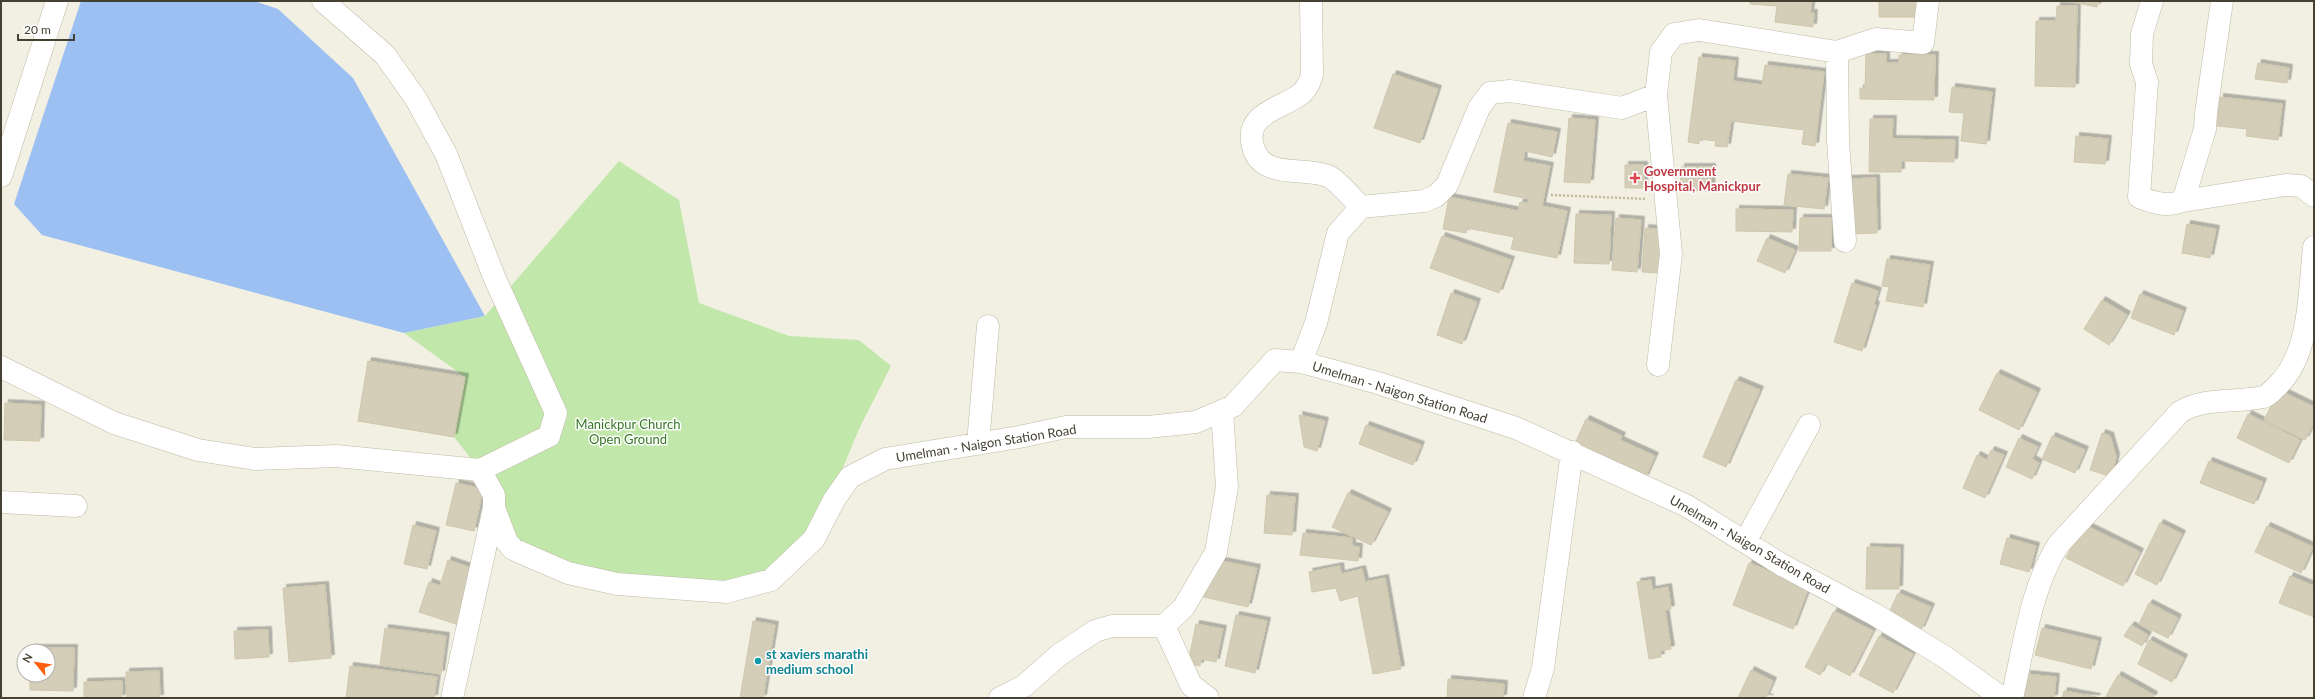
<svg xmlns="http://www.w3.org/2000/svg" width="2315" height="699" font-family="Lato,sans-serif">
	<defs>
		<filter id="shadow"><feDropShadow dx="3.5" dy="-3.5" stdDeviation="0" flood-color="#0004"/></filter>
	</defs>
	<rect width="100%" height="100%" fill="#f2f0e3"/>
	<path fill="#c1e8aa" d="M619,161l60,39 20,103 90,33 70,4 32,26 -32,63 -29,70 -58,85 -153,-5 -111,-37 -28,-72 -26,-33 11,-60 -61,-44 81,-17z"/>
	<path fill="#9dc0f2" d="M81,1h173l24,8 75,69 132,238 -81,17 -362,-98 -28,-31z"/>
	<path fill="#d4ceb8" stroke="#cfc7ac" filter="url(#shadow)" d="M1750,1h62l-2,12h4l-1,14 -38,-5 2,-16 -27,-2z
		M1879,1h39v16h-39z
		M2068,1h31l-2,6z
		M2057,6h20l-2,81 -40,-1 1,-65h20z
		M1866,54h20v9h13v-8h36l-1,45 -74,-1v-11l5,1z
		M1699,57l36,4 -2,20 29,4 3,-20 59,7 -9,74 -13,-2 2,-14 -73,-9 -4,26 -12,-1 1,-5 -17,-2v5l-11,-2z
		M2258,63l31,5 -2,15 -32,-4z
		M1393,74l45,15 -18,54 -46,-15z
		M1952,87l40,5 -6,52 -25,-3 3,-28 -15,-1z
		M2220,97l62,7 -4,36 -32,-4 1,-7 -30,-3z
		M1569,118l26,2 -5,63 -26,-1z
		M1870,119h23l-1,20 63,1 -1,22 -53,-1v11h-32z
		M1508,123l49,9 -5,25 -27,-6 -2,10 27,5 -8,40 25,5 -10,47 -46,-9 3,-12 -47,-9 -1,5 -23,-4 6,-32 69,14 2,-9 8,1 1,-4 -35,-7z
		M2076,136l32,3 -3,25 -31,-2z
		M1625,165h19v23h-19z
		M1681,167h31l-1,24 -31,-1z
		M1788,174l40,4 -4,31 -40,-4z
		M1876,178l1,55 -29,1 -1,-55z
		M1736,209l57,1 -1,22 -56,-1z
		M1576,214l35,1 -2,49 -35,-1z
		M1616,218l25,2 -4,52 -25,-2z
		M1800,218h31v33h-32z
		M2187,224l29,5 -6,29 -28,-5z
		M1645,228l20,2 -3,43 -20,-1z
		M1442,236l69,24 -12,33 -69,-25z
		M1767,238l28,12 -10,23 -28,-12z
		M1887,259l43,6 -7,42 -37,-6 3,-14 -7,-1z
		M1852,283l26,8 -4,13 2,1 -14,46 -28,-9z
		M1451,293l26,9 -15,42 -25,-9z
		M2140,294l43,17 -9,24 -43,-17z
		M2102,300l25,15 -18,30 -25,-16z
		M368,361l97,16 -11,60 -96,-16z
		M1997,373l40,19 -18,38 -40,-20z
		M1736,380l24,10 -34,77 -23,-10z
		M2279,390l35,17v15l-9,18 -41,-20z
		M5,403l36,2 -1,36 -36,-1z
		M2248,414l52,26 -11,23 -52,-25z
		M1299,415l26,6 -8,30 -13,-4z
		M1586,419l36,17 -2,4 35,16 -10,22 -71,-32z
		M1366,425l55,20 -8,20 -54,-21z
		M2102,433l8,3 6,21 -4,20 -22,-7z
		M2052,436l33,14 -10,23 -33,-14z
		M2019,438l19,9 -6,12 7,4 -7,16 -26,-12z
		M1991,450l13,5 -19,43 -22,-10 14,-33 10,5z
		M2209,461l54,21 -9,22 -54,-21z
		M456,483l27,6 -9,42 -28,-6z
		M1348,493l40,19 -17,33 -39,-18z
		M1267,495l28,2 -3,38 -28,-2z
		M2160,523l22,11 -25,51 -22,-11z
		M2083,524l57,28 -17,34 -57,-28z
		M413,525l23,6 -9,38 -23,-5z
		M2267,526l46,21 -12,26 -46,-21z
		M1303,533l49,5v8l7,1 -1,14 -58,-6z
		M2007,538l29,8 -7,26 -29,-8z
		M1867,547l33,1 -1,41h-33z
		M1212,559l45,9 -9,39 -44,-10z
		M448,560l29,10 -18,55 -40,-13 10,-30 11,4z
		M1749,563l60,24 -16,42 -60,-24z
		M1340,566l1,8 21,-5 3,13 20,-4 16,91 -28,5 -15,-78 -18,5 -4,-13 -24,4 -3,-20z
		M2290,576l24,10v31l-35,-14z
		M1651,580l1,10 16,-3 3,22 -6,1 6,39 -11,2 1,6 -12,2 -12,-77z
		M325,585l6,73 -42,4 -6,-74z
		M1898,593l33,14 -10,23 -33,-15z
		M2149,603l29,15 -10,20 -29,-14z
		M1834,611l39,20 -23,45 -24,-13 -6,12 -15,-8z
		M1236,615l31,6 -12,52 -30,-7z
		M753,621l22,4 -12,73h-23z
		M1196,624l27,5 -7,33 -15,-3 -1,7 -12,-3z
		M2131,625l17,10 -6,11 -18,-10z
		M385,628l61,8 -5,38 -61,-9z
		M2042,628l56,13 -7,28 -56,-14z
		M268,630l1,27 -34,2 -1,-28z
		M1879,636l34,18 -20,39 -34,-18z
		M2149,640l35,18 -12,24 -34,-18z
		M31,648h43l-1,43 -43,-1v-15h18v-24h-17z
		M350,666l87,11 -3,21h-88z
		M1751,670l22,11 -7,16 4,1h-32z
		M159,671l1,27h-33l-1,-26z
		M2027,674l29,3 -2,21h-30z
		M2118,675l36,20 -1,3h-48z
		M1448,679l56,5 -1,14h-56z
		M122,681v17h-38v-16z
		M2064,691l33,6v1h-35z"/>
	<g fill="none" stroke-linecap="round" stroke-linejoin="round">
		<g stroke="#bebaa6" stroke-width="23">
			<path id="minor" d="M323,1l62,54 31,44 30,55 49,125 61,134 -7,23 -69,34
				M1311,1l1,74c-2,7 -5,13 -10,18 -18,15 -55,19 -50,49 6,39 50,24 76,34 8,3 26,24 33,31
				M2152,1l-10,33 -1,30 6,18 -8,115c15,6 28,10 44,4l102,-16 16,1 13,10
				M1837,52l1,89 7,100
				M1656,95l15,159 -13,111
				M1,176l56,-175
				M2183,201l22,-72 1,-16 16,-112
				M1301,362l15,-39 22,-90 23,-26 63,-6 12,-5 11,-11 32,-77 11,-15 20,-2 112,17 34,-13 5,-43 13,-18 25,-4 138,22 39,-13 47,4 5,-42
				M1,367l113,56 84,27 57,9 81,-3 144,14 14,25v13l13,34 6,7 11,5 44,19 49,11 109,8 45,-12 43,-41 20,-39 16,-23 35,-18 134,-22 47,-10h82l48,-5 37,-16 42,-46 26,2 77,21 138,45 171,78 95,59 92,49 71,43 57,41
				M978,444l10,-118
				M1,502l75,4
				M1745,542l64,-117
				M1164,626l27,59 17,13
				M452,698l42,-190
				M1000,698l24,-12 35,-31 36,-24 17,-5h52l20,-19 32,-55 11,-65 -5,-76
				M1534,698l9,-30 29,-216
				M2012,698c12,-51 18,-108 46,-153l122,-133c24,-15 56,-9 83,-15 5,-1 9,-6 12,-9 36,-31 34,-96 39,-141"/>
		</g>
		<path stroke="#c0b997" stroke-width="2.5" stroke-dasharray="2 2" stroke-linecap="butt" d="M1551,195l95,4"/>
		<use href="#minor" stroke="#fff" stroke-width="22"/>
	</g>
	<path fill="#e0444e" stroke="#fff" stroke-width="1.5" d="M1633 172h4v4h4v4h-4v4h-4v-4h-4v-4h4z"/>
	<circle fill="#0f9aa8" stroke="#fff" stroke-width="1.5" cx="758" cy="661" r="4"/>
	<g text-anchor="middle" stroke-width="3" stroke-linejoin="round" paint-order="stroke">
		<g font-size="13" font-weight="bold" fill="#be3a42" stroke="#fff" text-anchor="start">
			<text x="1644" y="176">Government<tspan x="1644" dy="15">Hospital, Manickpur</tspan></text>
		</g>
		<g font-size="13" fill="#444133" stroke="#fff">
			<text transform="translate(1400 392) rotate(17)" y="5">Umelman - Naigon Station Road</text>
			<text transform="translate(986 443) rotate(-9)" y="5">Umelman - Naigon Station Road</text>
			<text transform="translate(1750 544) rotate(30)" y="5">Umelman - Naigon Station Road</text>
		</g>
		<g font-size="13" fill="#367726" stroke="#fff">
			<text x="628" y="429">Manickpur Church<tspan x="628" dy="15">Open Ground</tspan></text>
		</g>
		<g font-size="13" font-weight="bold" fill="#0d838f" stroke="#fff" text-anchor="start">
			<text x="766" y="659">st xaviers marathi<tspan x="766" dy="15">medium school</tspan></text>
		</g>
	</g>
	<rect width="2315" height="699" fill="none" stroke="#444133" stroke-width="4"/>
	<g transform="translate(36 663) rotate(300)"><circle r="19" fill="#ffffff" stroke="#b4b3ad"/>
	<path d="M0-3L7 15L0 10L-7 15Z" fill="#ff5d0e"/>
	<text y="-6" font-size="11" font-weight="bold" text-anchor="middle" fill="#444133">N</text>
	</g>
	<path d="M18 34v6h56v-6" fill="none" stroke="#444133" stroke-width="2"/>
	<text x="24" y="34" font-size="12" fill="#444133" stroke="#ffffff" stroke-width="3" paint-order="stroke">20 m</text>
</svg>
